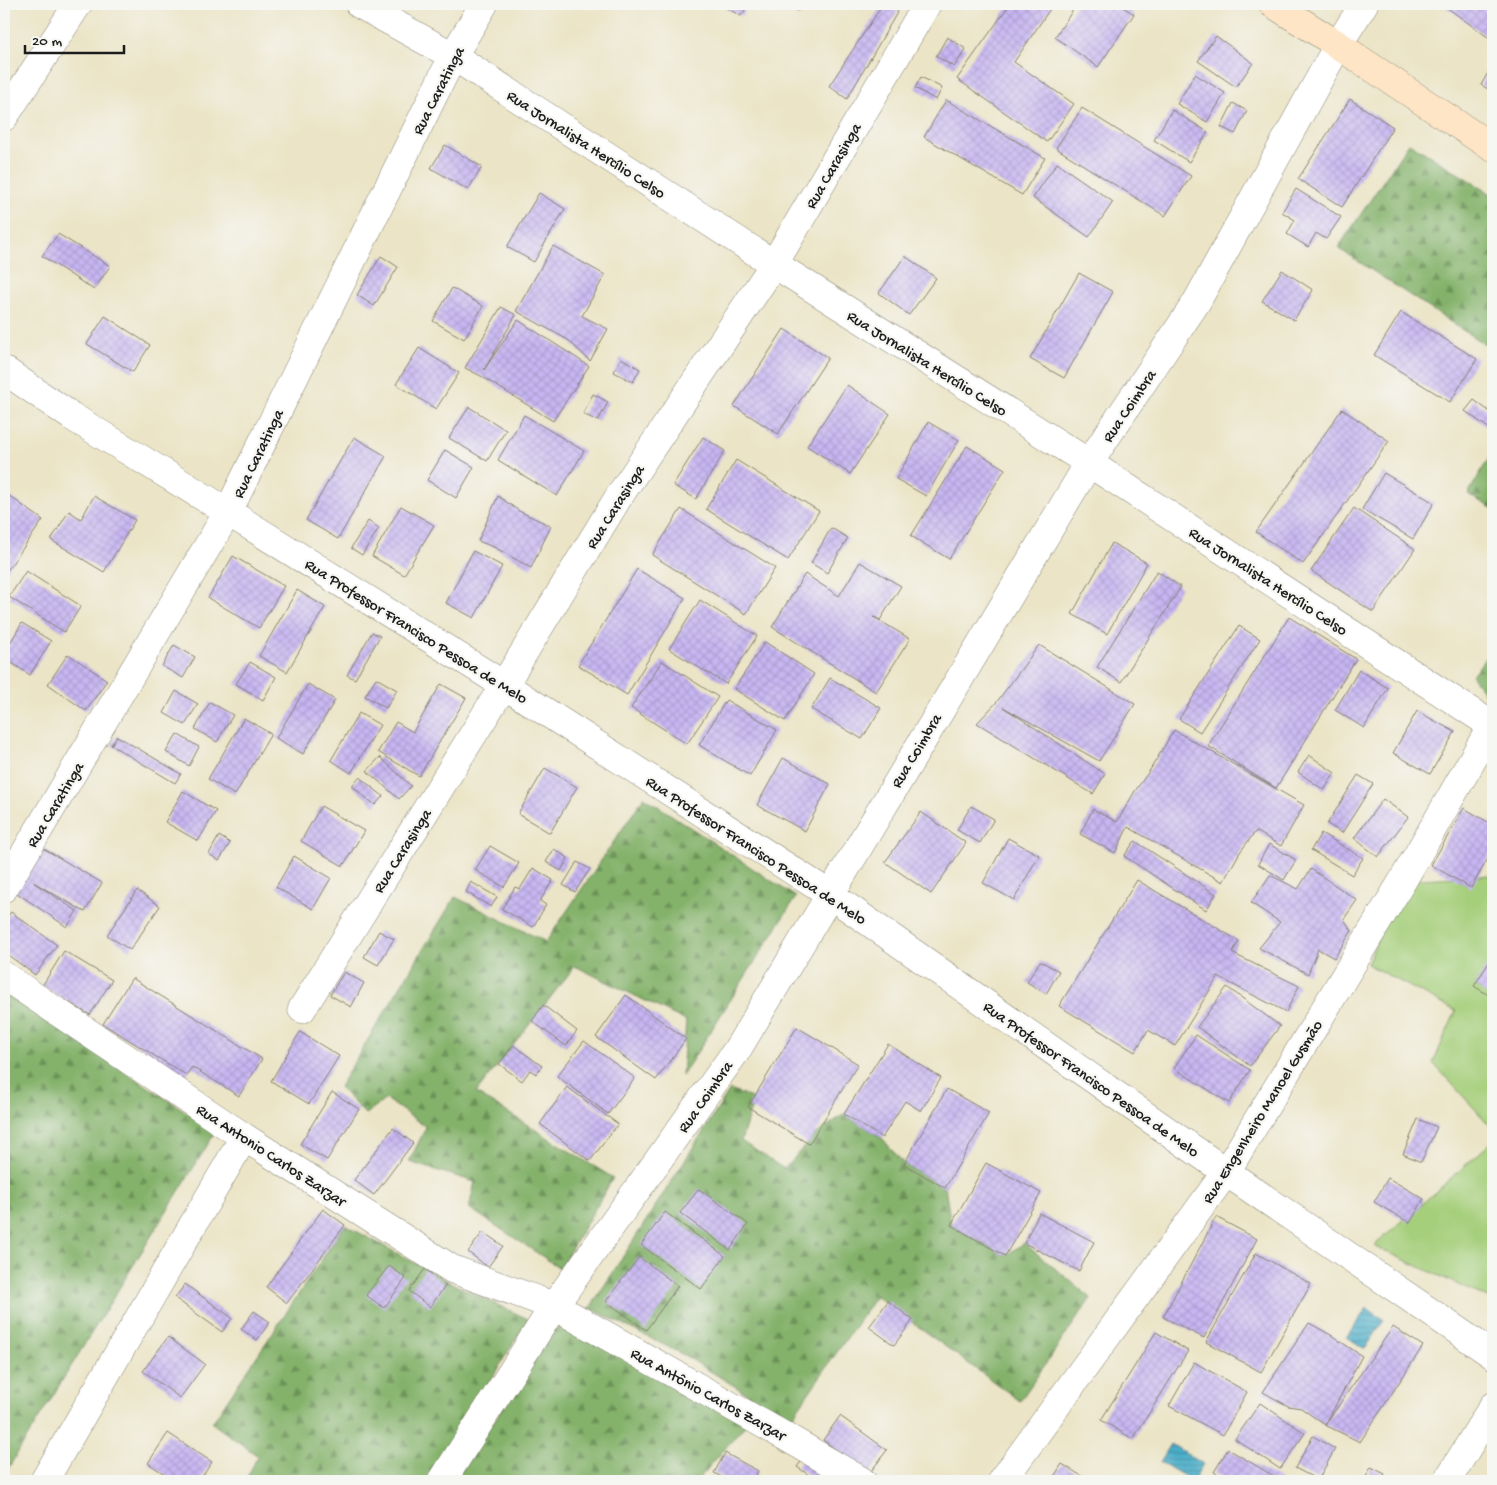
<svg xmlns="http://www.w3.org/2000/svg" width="1497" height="1485" font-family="'Gochi Hand',sans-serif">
	<defs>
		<pattern id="forest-firs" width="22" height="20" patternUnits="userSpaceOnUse" patternTransform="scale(1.25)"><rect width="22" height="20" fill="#84b26b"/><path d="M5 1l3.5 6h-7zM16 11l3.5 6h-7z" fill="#6b9057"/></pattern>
		<pattern id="water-rules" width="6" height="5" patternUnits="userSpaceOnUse" patternTransform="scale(1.25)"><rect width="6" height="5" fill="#4aaec9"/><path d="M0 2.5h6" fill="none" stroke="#3d8da2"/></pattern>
		<pattern id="building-cross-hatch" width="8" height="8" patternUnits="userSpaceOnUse" patternTransform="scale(1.25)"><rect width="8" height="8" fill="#c7b6f2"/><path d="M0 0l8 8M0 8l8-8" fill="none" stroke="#aa9ccf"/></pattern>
	</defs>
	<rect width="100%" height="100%" fill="#f6f6f2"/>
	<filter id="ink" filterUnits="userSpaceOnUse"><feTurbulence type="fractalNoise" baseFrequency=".02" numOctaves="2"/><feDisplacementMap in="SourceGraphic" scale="10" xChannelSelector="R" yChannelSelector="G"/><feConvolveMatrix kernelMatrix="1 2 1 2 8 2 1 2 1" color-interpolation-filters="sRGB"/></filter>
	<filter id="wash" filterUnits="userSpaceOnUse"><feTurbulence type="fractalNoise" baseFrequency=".0096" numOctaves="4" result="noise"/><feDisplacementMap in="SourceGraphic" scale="20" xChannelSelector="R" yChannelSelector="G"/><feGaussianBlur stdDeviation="1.12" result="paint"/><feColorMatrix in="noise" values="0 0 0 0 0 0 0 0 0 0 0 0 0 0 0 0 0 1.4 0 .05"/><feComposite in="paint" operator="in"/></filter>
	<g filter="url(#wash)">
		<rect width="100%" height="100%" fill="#ebe4c6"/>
		<path fill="#a6cf7b" stroke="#61764c" d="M1493,875v254l-60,-66 23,-52 -89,-47 36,-84z
			M1493,1141v156l-1,3 -118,-54z"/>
		<path fill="url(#forest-firs)" stroke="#506744" d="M1409,143l84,52v155l-155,-102z
			M1493,451v58l-25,-15z
			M1493,648v57l-21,-29z
			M644,797l152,100 -114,179 4,-55 -111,-55 -99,127 137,85 -53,90 -91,-60 6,-26 -66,-20 17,-35 -40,-28 -21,15 -26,-27 116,-190 91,45z
			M4,993l212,138 -212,344z
			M730,1090l24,9 -13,42 43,28 30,-33 30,-22 38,24 22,26 41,24 6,37 54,31 19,-13 67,55 -71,103 -144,-105 -86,124 -106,-65 -94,-47z
			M345,1225l112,61 71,33 -99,162h-184l13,-25 -46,-33z
			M559,1323l188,100 -50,58h-243z"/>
		<path fill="url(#water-rules)" stroke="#336572" d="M1367,1308l17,12 -19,29 -18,-12z
			M1171,1444l32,20 -10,17 -33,-19z"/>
		<g id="blocks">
			<path fill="url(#building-cross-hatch)" d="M719,4h30l-8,12z
				M785,4h17l-4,7z
				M883,4h19l-55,95 -18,-13z
				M1010,4h39l3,2 -38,56 60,42 -27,38 -90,-63z
				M1077,4h41l16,10 -36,53 -43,-30z
				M1442,4h51v28l-4,6z
				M1216,36l37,27 -17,24 -38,-26z
				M947,37l19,12 -12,18 -18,-11z
				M1493,64v28l-12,-7z
				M1195,74l30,19 -18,29 -30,-18z
				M921,77l21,11 -6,12 -21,-12z
				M1350,99l43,28 -51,80 -44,-28z
				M946,100l99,58 -23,37 -98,-58z
				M1233,103l14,8 -12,23 -14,-7z
				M1082,108l109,68 -26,40 -109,-68z
				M1172,110l36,22 -19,30 -35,-22z
				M445,145l37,22 -14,23 -37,-22z
				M1057,163l56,39 -24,35 -56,-39z
				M1296,189l45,28 -15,22 -10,-6 -8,14 -21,-13 8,-14 -13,-8z
				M539,193l26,16 -31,53 -27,-15z
				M58,234l52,32 -16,24 -52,-34z
				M553,246l52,29 -23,41 26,13 -18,32 -22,-21 -52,-29z
				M381,256l17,11 -24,39 -17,-11z
				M905,256l31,22 -27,37 -30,-22z
				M1282,270l31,20 -19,30 -32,-19z
				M1079,273l34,19 -49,86 -34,-19z
				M452,288l31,18 -19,33 -31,-18z
				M501,307l15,8 -32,55 34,-50 71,46 -36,55 -72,-45 -16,-8z
				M1401,312l76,47 -27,43 -76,-47z
				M105,316l45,29 -17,27 -46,-28z
				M784,329l44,29 -50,76 -44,-28z
				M419,348l40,25 -23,36 -40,-25z
				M621,358l19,11 -7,13 -19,-10z
				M847,385l43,29 -40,60 -43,-28z
				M593,394l15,8 -10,19 -15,-7z
				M1474,400l19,14v10l-3,5 -25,-18z
				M469,407l37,23 -19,31 -38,-23z
				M1342,409l47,32 -86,123 -47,-32z
				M524,415l60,36 -27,45 -59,-36z
				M928,422l31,18 -33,56 -30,-17z
				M354,437l32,19 -48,83 -32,-19z
				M703,437l22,14 -29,48 -23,-14z
				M967,446l38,23 -56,90 -38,-23z
				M445,450l29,17 -18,31 -29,-18z
				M736,460l83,51 -31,49 -82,-51z
				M1384,473l50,30 -21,36 -51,-30z
				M4,492l39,28 -39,55z
				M94,496l41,24 -31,52 -53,-32 18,-29 12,8z
				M498,496l21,15 32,15 -20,42 -35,-20 -18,-7z
				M401,506l33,19 -30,50 -32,-19z
				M1354,508l61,41 -42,63 -62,-41z
				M681,509l94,59 -29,46 -94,-59z
				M368,521l11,7 -17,27 -11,-7z
				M831,528l17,10 -21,35 -16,-10z
				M1112,543l35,20 -40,71 -35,-20z
				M473,551l29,15 -28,52 -28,-15z
				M233,556l51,30 -25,42 -51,-30z
				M860,562l41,24 -21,34 -6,-3 36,22 -34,53 -104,-65 33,-53 34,22z
				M637,569l48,29 -58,97 -49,-30z
				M26,571l55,35 -17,26 -55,-35z
				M1157,571l24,16 -60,95 -24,-15z
				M297,590l28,17 -38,65 -28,-16z
				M700,600l57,36 -31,48 -57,-35z
				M1289,617l67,42 -80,129 -68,-42z
				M22,623l29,18 -21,34 -26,-17v-5z
				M1239,626l21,13 -60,93 -21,-13z
				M372,632l8,4 -25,43 -8,-4z
				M765,642l49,32 -29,47 -51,-32z
				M174,645l21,12 -12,21 -21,-12z
				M1039,645l96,59 -36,57 -96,-54 102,67 -12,20 -116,-71 19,-20z
				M68,654l39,26 -21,31 -38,-27z
				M662,661l56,36 -31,47 -56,-36z
				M250,662l26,15 -13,23 -27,-16z
				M1359,670l29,18 -24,40 -29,-18z
				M376,678l21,12 -11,18 -21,-12z
				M830,678l51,30 -19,31 -51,-30z
				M308,684l27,16 -32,54 -27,-16z
				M441,684l25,14 -47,78 -41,-24 18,-30 17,10z
				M176,691l22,13 -13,21 -21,-12z
				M726,700l51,30 -27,46 -51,-31z
				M210,702l23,13 -16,27 -22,-13z
				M1417,711l38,21 -25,42 -37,-21z
				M359,713l21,12 -29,48 -20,-13z
				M244,718l27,16 -36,61 -27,-16z
				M1174,730l130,75 -23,41 -25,-15 -16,21 -17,30 -95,-55 -13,26 -35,-19 13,-25 24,13 18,-31 15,-21z
				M177,734l22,13 -10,19 -23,-14z
				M117,736l64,38 -6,9 -64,-38z
				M1309,755l26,18 -11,17 -26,-18z
				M380,757l31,29 -12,13 -32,-28z
				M783,758l47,26 -25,47 -48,-26z
				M545,768l32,19 -27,46 -32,-19z
				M1358,775l15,9 -31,49 -15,-9z
				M359,777l24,19 -8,9 -23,-19z
				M183,791l33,20 -18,30 -33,-19z
				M1383,799l25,18 -30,40 -24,-19z
				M321,806l43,25 -21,35 -42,-25z
				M971,806l23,13 -14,24 -23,-13z
				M1464,808l29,17v25l-22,38 -40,-23z
				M921,812l45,31 -35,51 -46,-32z
				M1321,833l42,25 -11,17 -41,-25z
				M219,836l11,7 -11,18 -10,-7z
				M1008,838l31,17 -25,45 -31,-17z
				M1135,841l81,53 -10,16 -82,-54z
				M1269,844l27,16 -12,20 -26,-16z
				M490,846l29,17 -15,24 -29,-17z
				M41,847l61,36 -17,29 -52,-30 44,29 -10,16 -53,-36z
				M554,849l14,9 -7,13 -15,-9z
				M294,856l37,22 -18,31 -37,-22z
				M577,862l13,7 -15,23 -12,-7z
				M533,868l20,12 -13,21 6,4 -13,22 -31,-18 13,-22 5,2z
				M1311,869l46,31 -13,19 8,12 -18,27 -16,-9 -10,25 -49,-26 21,-26 -29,-19 19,-28 28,14z
				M1137,880l102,61 -7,12 67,33 -13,26 -68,-35 -43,69 -27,-16 -13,22 -76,-46z
				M471,882l26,15 -6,10 -25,-15z
				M137,890l23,16 -30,44 -23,-15z
				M11,912l46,33 -22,30 -31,-23v-30z
				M379,931l15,8 -16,26 -14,-8z
				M64,951l48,29 -22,35 -48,-29z
				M1493,956v42l-19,-12z
				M1040,961l19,10 -13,23 -19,-12z
				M344,972l20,11 -13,24 -21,-12z
				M132,978l130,81 -23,37 -47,-29 -6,8 -83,-51z
				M1227,987l53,39 -30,40 -53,-39z
				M626,995l60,44 -30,41 -60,-43z
				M543,1005l34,26 -11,15 -34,-25z
				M797,1027l61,37 -49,80 -61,-37z
				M300,1032l39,24 -30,48 -38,-23z
				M1196,1035l54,35 -21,33 -55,-35z
				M584,1041l51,37 -27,36 -51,-38z
				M888,1044l53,34 -20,33 -16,-10 -23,37 -38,-24z
				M513,1045l29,21 -6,8 -6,-4 -8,11 -23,-17z
				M567,1087l51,37 -28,37 -50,-37z
				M947,1089l42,24 -44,75 -41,-24z
				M332,1092l27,17 -32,51 -27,-16z
				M1418,1119l19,8 -16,35 -18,-8z
				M393,1128l20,15 -39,52 -20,-15z
				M986,1163l55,30 -36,63 -54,-31z
				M1388,1178l36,21 -14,24 -36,-21z
				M699,1189l49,35 -18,26 -50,-37z
				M323,1209l22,16 -58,78 -21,-16z
				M665,1212l60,44 -24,33 -60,-44z
				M1039,1213l55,29 -15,29 -55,-28z
				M1216,1217l41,22 -53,99 -41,-21z
				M483,1232l20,14 -15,21 -20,-15z
				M1256,1253l55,31 -50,88 -55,-30z
				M639,1257l39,29 -32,44 -40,-29z
				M389,1266l17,12 -22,30 -18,-13z
				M425,1269l21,16 -16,22 -21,-16z
				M185,1284l47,34 -10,14 -47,-34z
				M888,1301l25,19 -19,25 -25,-18z
				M254,1311l16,11 -13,18 -16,-11z
				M1309,1323l22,12 31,21 -37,69 -24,-17 -13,-2 -25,-14z
				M1393,1327l30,19 -63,96 -35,-17z
				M1156,1332l32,19 -55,88 -32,-19z
				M168,1337l37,27 -25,34 -37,-27z
				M1194,1362l53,30 -24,43 -54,-29z
				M1260,1403l45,30 -25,36 -45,-30z
				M840,1416l47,34 -18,24 -46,-34z
				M168,1433l44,29 -13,19h-24l-27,-18z
				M1313,1436l22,13 -17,31 -23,-12z
				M1228,1449l54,32h-53l-15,-9z
				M809,1451l30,23 -5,7h-16l-21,-14z
				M725,1453l33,18 -5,10h-23l-16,-8z
				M1062,1464l28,17h-39z
				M1371,1467l14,7 -4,7h-17z"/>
		</g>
	</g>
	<g filter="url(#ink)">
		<use href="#blocks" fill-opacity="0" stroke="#848071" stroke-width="1"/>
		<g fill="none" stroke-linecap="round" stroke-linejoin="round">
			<g stroke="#848071" stroke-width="29">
				<path id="street" d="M359,4l94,52 321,208 315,199 404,263
					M4,117l74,-113
					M4,370l67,46 157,96 276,173 325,209 397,278 267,183
					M4,888l224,-376 225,-456 31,-52
					M4,976l240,161 208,132 102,37 234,132 74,43
					M302,1009l202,-324 114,-187 156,-234 153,-260
					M44,1481l200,-344
					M442,1481l112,-175 183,-256 352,-587 107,-160 142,-258 26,-41
					M1002,1481l224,-309 177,-292 90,-156
					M1447,1481l46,-75"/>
			</g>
			<g stroke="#848071" stroke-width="29">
				<path id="secondary" d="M1273,4l65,41 155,103"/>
			</g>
			<use href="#street" stroke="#fff" stroke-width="28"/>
			<use href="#secondary" stroke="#fde5c5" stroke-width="28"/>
		</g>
	</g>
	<g text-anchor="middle" stroke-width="4.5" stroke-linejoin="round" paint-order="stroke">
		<g font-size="16" fill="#1c1c1c" stroke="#f6f6f2">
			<text transform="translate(437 90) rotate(-63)" y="6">Rua Caratinga</text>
			<text transform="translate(587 143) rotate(33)" y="6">Rua Jornalista Hercílio Celso</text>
			<text transform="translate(832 165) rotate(-60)" y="6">Rua Carasinga</text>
			<text transform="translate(928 362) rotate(32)" y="6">Rua Jornalista Hercílio Celso</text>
			<text transform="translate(1128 405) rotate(-56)" y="6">Rua Coimbra</text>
			<text transform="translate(257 453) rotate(-64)" y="6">Rua Caratinga</text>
			<text transform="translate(614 506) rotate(-58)" y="6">Rua Carasinga</text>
			<text transform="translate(1269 580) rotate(33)" y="6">Rua Jornalista Hercílio Celso</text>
			<text transform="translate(417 630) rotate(32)" y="6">Rua Professor Francisco Pessoa de Melo</text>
			<text transform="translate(915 750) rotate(-59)" y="6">Rua Coimbra</text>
			<text transform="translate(54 804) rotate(-59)" y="6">Rua Caratinga</text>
			<text transform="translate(757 849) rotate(33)" y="6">Rua Professor Francisco Pessoa de Melo</text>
			<text transform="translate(401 850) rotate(-58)" y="6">Rua Carasinga</text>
			<text transform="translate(1092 1078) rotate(35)" y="6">Rua Professor Francisco Pessoa de Melo</text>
			<text transform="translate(704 1096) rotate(-55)" y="6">Rua Coimbra</text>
			<text transform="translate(1261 1111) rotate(-58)" y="6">Rua Engenheiro Manoel Gusmão</text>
			<text transform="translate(272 1154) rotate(33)" y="6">Rua Antonio Carlos Zarzar</text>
			<text transform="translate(709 1393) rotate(29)" y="6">Rua Antônio Carlos Zarzar</text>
		</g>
	</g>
	<rect width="1497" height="1485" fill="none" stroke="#f6f6f2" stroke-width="20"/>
	<path d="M25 45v8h99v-8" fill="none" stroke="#1c1c1c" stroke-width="2.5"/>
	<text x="32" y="45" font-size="15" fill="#1c1c1c" stroke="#f6f6f2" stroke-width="4" paint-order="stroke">20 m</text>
</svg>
